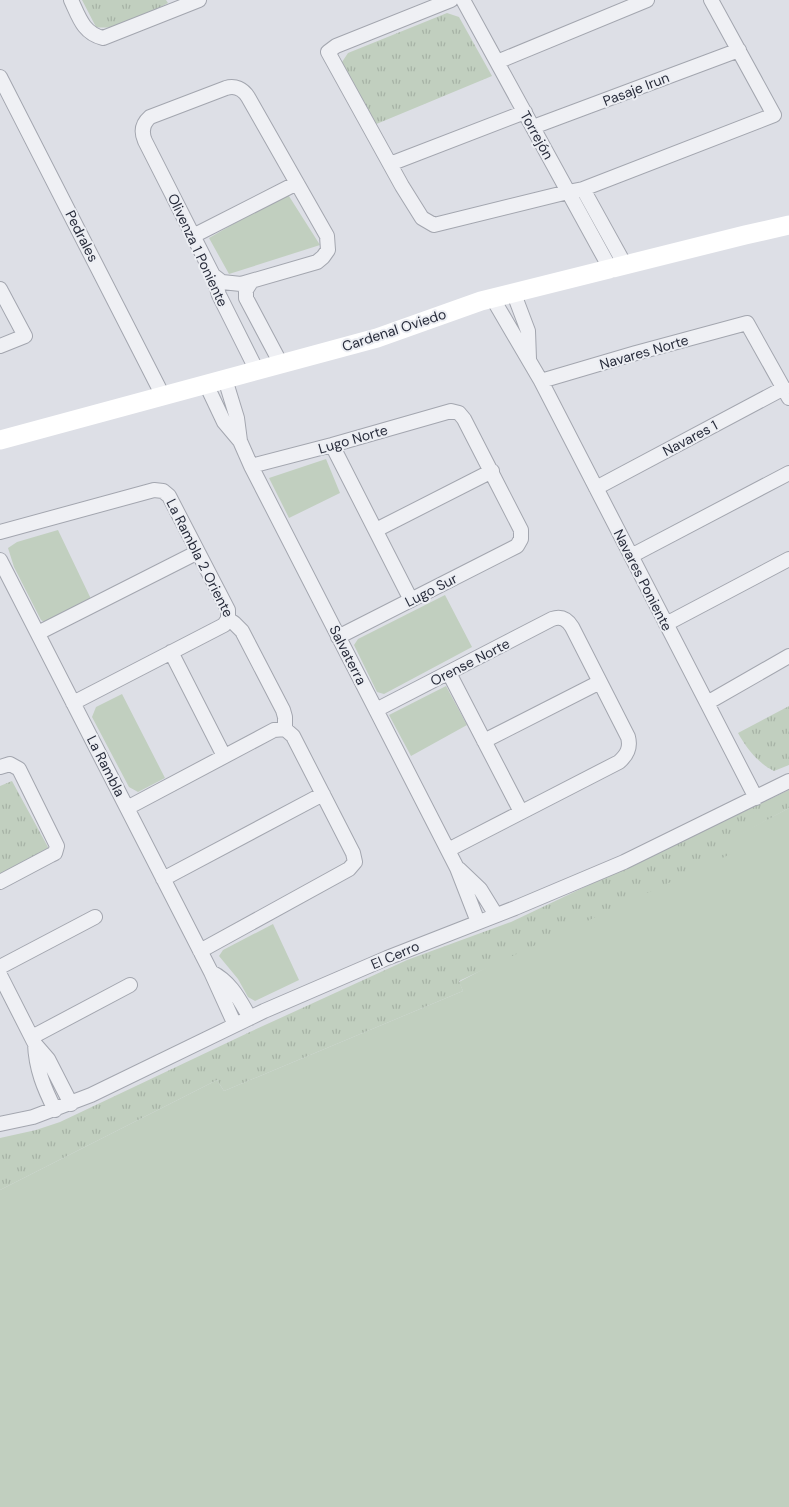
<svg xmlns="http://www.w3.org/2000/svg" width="789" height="1507" font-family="'DM Sans',sans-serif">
	<defs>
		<pattern id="park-tufts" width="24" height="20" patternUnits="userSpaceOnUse" patternTransform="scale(1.25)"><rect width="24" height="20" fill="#c1cfbf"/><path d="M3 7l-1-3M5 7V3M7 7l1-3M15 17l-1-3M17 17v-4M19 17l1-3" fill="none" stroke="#a6b2a5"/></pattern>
	</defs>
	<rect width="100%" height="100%" fill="#dddfe6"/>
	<path fill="#c1cfbf" d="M287,193l33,52 -91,29 -20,-36z
		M326,459l14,34 -51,25 -20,-40z
		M58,530l33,69 -47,23 -3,-2 -27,-53 -6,-19 9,-6z
		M445,595l27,52 -88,47 -7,-2 -23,-47 4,-6z
		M446,686l21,39 -56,31 -22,-41z
		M122,694l43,84 -27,14 -9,-5 -37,-70 4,-10z
		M789,808v699h-789v-317l217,-110 7,11 239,-100 -4,-9z
		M273,924l26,56 -44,21 -7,-4 -10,-18 -19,-23 4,-6z"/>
	<path fill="url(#park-tufts)" d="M82,0h84l2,3c-22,11 -47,28 -72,24z
		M447,13l12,4 33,59 -118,49 -32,-63 6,-9z
		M789,706v59l-15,6c-16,-8 -27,-22 -36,-38z
		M12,781l37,68 -49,25v-88z
		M789,790v18l-55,30 1,14 -276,129 4,10 -239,100 -7,-11 -217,110v-52l36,-8 24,-8 192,-91 155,-71 104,-38z"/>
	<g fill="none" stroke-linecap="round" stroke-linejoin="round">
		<g stroke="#a3a6af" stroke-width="16">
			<path id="street" d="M71,0c8,17 12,33 32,38l96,-38
				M451,0l-115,46 -8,6 74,134 20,32 12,7 134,-33 15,-3 191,-74 -63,-115
				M463,0l148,270
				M497,62l150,-62
				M0,77l163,319
				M533,127l206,-77
				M390,164l135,-52
				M583,189l42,76
				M193,236l104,-53
				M213,275l9,7 19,2 76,-22 6,-5 5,-7 -1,-14 -79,-139c-5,-8 -13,-12 -22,-9l-76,29c-8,7 -9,15 -5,24l68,134 6,20 38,76
				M251,282l-5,8v8l35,66
				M0,289l25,47 -25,10
				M514,294l14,37 1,28
				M493,299l48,82 215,417
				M225,379l12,39 3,23
				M541,381l95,-28 111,-30 42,75
				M206,384l18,38 16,19 11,25 206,402 21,54
				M332,445l79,155
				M251,466l81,-21 119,-34 8,2 5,6 57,111v9l-4,7 -179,91
				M596,488l188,-100
				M376,530l116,-59
				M0,532l154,-42 9,1 6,5 59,114v9
				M631,556l158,-83
				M0,560l211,412 24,53
				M228,619l6,4 8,8 41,79 2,7v12
				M666,624l123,-65
				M38,633l160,-81
				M171,652l53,104
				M449,673l72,139
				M73,703l151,-78 4,-6
				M707,703l82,-47
				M376,710l176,-91c9,-3 15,0 20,8l56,110c3,11 -1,18 -9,25l-171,88
				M484,741l116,-59
				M0,767l10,-3 9,5 38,77 -2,7 -4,2 -51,27
				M127,808l147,-78 11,-1 8,7 60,117 2,9 -6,7 -149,82
				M459,869l21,20 16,26
				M163,879l160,-85
				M0,967l95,-50
				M211,972c20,10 28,27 39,46
				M0,975l35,69 13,15 23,45
				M32,1037l98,-52
				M35,1044c1,25 9,44 20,66
				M0,1124l33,-7 58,-22 173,-84 123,-53 128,-50 109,-46 165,-81"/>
		</g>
		<use href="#street" stroke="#eff0f4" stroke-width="14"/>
		<path stroke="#fff" stroke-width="19" d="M0,440l377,-102 104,-37 264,-66 44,-10"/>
	</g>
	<g text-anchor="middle" stroke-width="4" stroke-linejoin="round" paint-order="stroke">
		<g font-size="14" fill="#282c3b" stroke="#eceef3">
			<text transform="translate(636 89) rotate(-21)" y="5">Pasaje Irun</text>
			<text transform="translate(537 135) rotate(61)" y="5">Torrejón</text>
			<text transform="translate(82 236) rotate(63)" y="5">Pedrales</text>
			<text transform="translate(198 250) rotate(65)" y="5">Olivenza 1 Poniente</text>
			<text transform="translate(394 330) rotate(-18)" y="5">Cardenal Oviedo</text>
			<text transform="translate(644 352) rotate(-16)" y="5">Navares Norte</text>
			<text transform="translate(690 438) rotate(-28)" y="5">Navares 1</text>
			<text transform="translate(353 439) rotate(-16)" y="5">Lugo Norte</text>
			<text transform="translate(200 558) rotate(63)" y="5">La Rambla 2 Oriente</text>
			<text transform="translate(643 580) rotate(63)" y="5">Navares Poniente</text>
			<text transform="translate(431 590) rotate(-27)" y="5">Lugo Sur</text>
			<text transform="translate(348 655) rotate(63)" y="5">Salvaterra</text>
			<text transform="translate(470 662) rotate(-27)" y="5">Orense Norte</text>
			<text transform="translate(106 766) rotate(63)" y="5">La Rambla</text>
			<text transform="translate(395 955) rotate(-23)" y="5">El Cerro</text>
		</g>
	</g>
</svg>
